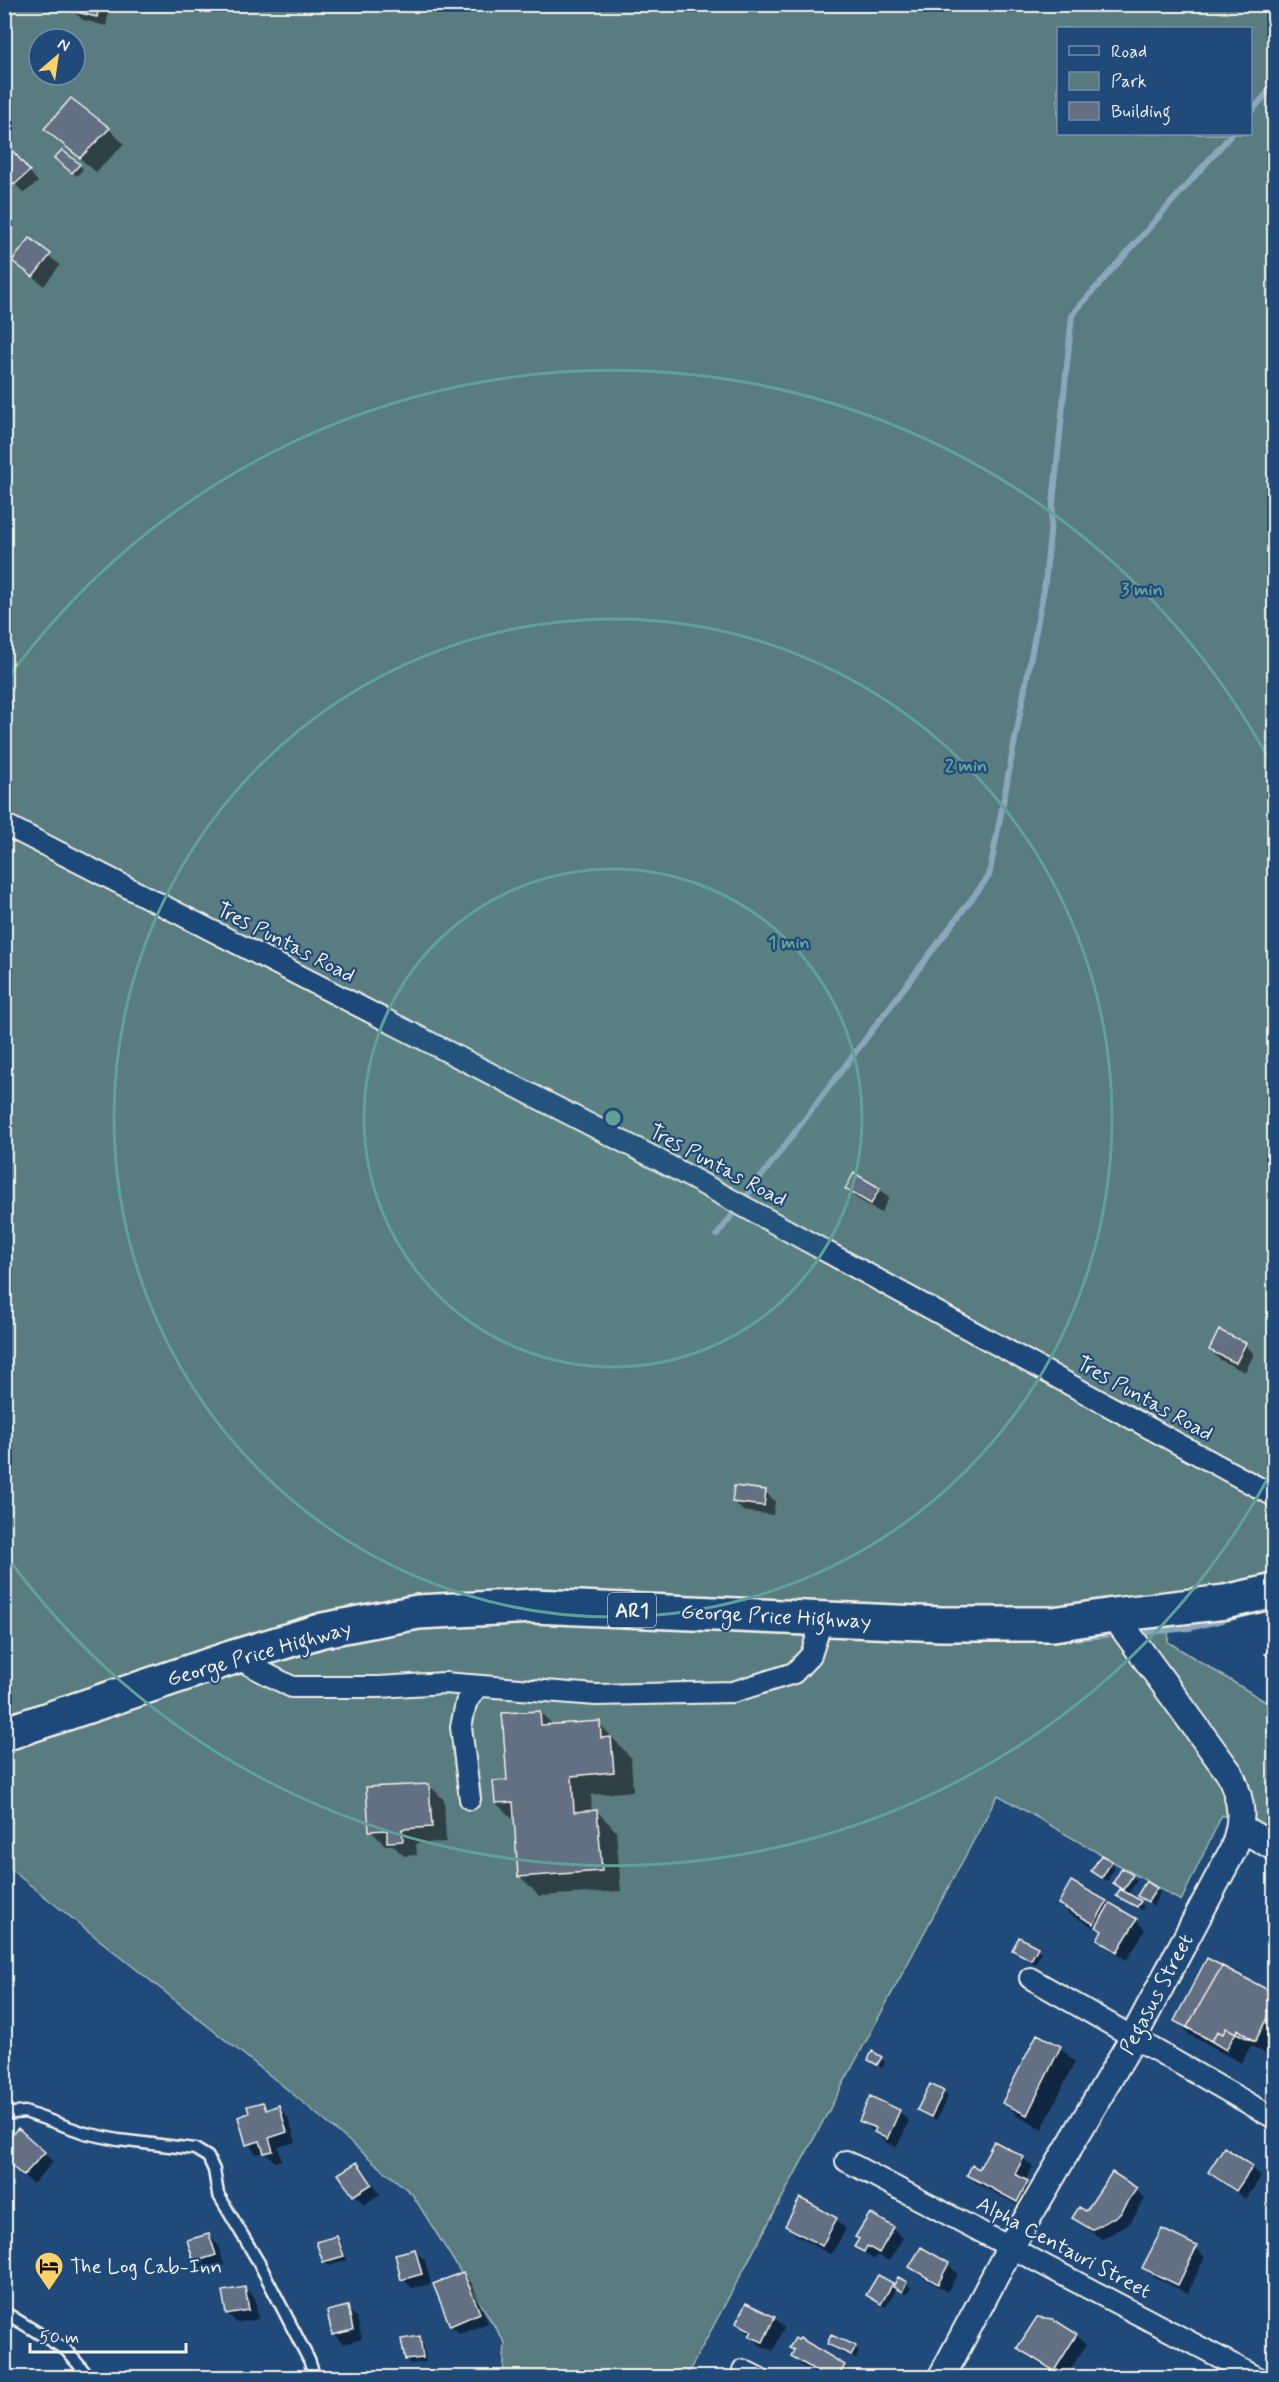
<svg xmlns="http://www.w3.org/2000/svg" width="1279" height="2382" font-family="Mynerve,sans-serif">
	<rect width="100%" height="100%" fill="#1f4a7a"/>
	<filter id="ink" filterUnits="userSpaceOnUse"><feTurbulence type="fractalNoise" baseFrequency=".0167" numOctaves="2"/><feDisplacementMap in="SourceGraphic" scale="12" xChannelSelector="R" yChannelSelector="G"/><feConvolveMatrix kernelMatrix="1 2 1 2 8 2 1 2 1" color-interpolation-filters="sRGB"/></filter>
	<g filter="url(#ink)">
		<path fill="#587b80" stroke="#a6b6b4" stroke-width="1.5" fill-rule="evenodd" d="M4,5h1270v1568l-83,18 -22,29 -1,22 106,65v136l-52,-28 -41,86 -183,-106 -312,582h-183l2,-34 -93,-149 -130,-109 -277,-220zM1058,28h192v106h-192zM39,39h36v36h-36z"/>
		<path fill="#0007" d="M76,4h30l4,4 -4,18 -23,-6 -10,-9z
			M72,100l37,29 15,15 -28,28 -50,-43z
			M20,160l18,22 -14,11 -9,-9z
			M61,162l18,3 4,4 -6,7z
			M30,240l30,25 -16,21 -30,-25z
			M846,1189h33l10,9 -8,15 -25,-15z
			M1245,1344l9,10 -9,18 -25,-12 -10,-10z
			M765,1492l10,9 -2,14 -30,-4 -10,-10z
			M540,1712l14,14 45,-3 32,35 2,33 -42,4 1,17 5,-1 19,20 5,60 -82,5 -20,-20 -3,-54 -20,-19 12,-21z
			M429,1785l15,15 2,42 -30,1 1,12 -13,1 -11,-11h-8l-14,-14z
			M1111,1862l4,5 -8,14 -14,-10z
			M1122,1870l15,10 -9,15 16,11 -2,4 -24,-14 4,-7 -8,-6z
			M1156,1889l4,4 -7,13 -14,-11z
			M1106,1902l30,18 9,10 -18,30 -19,-12 -9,-9 4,-7 -34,-18 -9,-10z
			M1037,1948l4,5 -6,11 -21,-14z
			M1207,1960l67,35v51l-4,10 -19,-10 -10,17 -51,-28 -14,-15z
			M1038,2036l22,12 15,14 -33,67 -23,-12 -15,-14z
			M881,2058l4,4 -3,6 -12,-9z
			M943,2092l5,5 -12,23 -17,-10z
			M263,2103l7,7 8,-3 10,10 8,25 -18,5 4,13 -7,2 -10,-10 -8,2 -9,-10 3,-30z
			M899,2111l10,10 -12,26 -12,-5 -24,-22z
			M44,2153l9,9 -20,22 -29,-26z
			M1023,2158l10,9 -8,14 12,11 -10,18 -49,-26 -9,-9z
			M357,2164l9,9 14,21 -16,11 -9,-10 -15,-21z
			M1252,2167l9,10 -15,22 -27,-18 -9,-9z
			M1136,2190l9,9 -15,24 -28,16 -18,-12 -10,-9z
			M801,2200l35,20 10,9 -15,26 -35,-20 -9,-9z
			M893,2229l10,9 -14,23 -12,-6 -3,5 -18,-14z
			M209,2236l9,9 6,20 -19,6 -10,-10z
			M337,2237l4,5 6,18 -18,6 -5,-4z
			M1196,2248l9,9 -17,36 -34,-16 -10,-10z
			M415,2251l10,9 6,24 -19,4 -9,-9z
			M948,2264l10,10 -11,18 -26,-16 -10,-9z
			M462,2273l10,10 16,40 -28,11 -9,-9z
			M906,2283l5,5 -4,7 -10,-7 -11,19 -18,-12 24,-11 3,3z
			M245,2288l10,10 3,21 -21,4 -10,-10z
			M747,2305l28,13 9,10 -11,23 -13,-6 -22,-22z
			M347,2308l10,10 5,21 -19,5 -9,-10z
			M1076,2335l10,10 -21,33h-4l-32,-21 -10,-9z
			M419,2338l4,4 3,20 -16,2 -4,-5z
			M829,2344l26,3 4,4 -3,8 -23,-11z
			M791,2347l53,19 10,9 -1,3h-30l-21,-12 -9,-10 2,-4z"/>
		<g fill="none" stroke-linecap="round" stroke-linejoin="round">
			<path stroke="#8ba7bd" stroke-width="6" d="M1250,113l24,-28
				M717,1235l272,-359 56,-293 27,-268 160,-181
				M1148,1632l41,-4 82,-20
				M1063,1639l44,-4
				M1000,1640h49"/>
		</g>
		<path fill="#646f84" stroke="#f4f1e8" stroke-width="1.5" d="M74,4h25l-2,13 -25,-6z
			M71,98l39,30 -30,30 -36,-29z
			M11,149l19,22 -16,14 -10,-11v-20z
			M62,150l18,14 -8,9 -18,-15z
			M30,238l21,16 -18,23 -21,-16z
			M854,1173l26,15 -9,16 -26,-15z
			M1219,1330l27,13 -10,20 -27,-13z
			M734,1486l32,4 -2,16 -32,-4z
			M1274,1643v19l-9,-8z
			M540,1711l1,14 59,-4 1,17 10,-1 3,35 -42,4 2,36 23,-2 5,61 -84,6 -5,-75 -18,1 -2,-22 14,-1 -5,-67z
			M429,1784l3,43 -30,2 1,12 -16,1v-12l-18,1 -3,-44z
			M1101,1855l11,6 -10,17 -11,-7z
			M1122,1868l11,7 -9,15 -11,-7z
			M1071,1881l36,20 -13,23 -36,-20z
			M1146,1881l11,7 -9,14 -11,-6z
			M1120,1889l21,12 -4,6 -21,-11z
			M1110,1903l27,16 -20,33 -20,-13 5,-8 -6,-4z
			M1019,1937l19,10 -7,13 -19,-10z
			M1207,1958l67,35v11l-19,38 -29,-14 -3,6 -6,-3 -5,10 -38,-20z
			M1222,1966l52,27v11l-19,38 -17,-13 -12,21 -39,-23z
			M1037,2034l24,12 -34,69 -25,-12z
			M872,2051l10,6 -5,8 -9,-5z
			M930,2084l14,7 -13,26 -14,-7z
			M870,2096l30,14 -13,29 -13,-7 2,-4 -17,-7z
			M263,2102l3,8 13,-5 8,27 -18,6 4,13 -9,2 -4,-12 -14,4 -8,-28 11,-4 -2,-7z
			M18,2128l27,24 -22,24 -19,-17v-16z
			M994,2141l30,16 -9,17 13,7 -11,21 -50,-27 5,-10 7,4z
			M1224,2147l29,19 -17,25 -28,-19z
			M357,2162l15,22 -19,12 -15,-22z
			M1112,2172l25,16 -17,26 -28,16 -20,-12 7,-11 7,4z
			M800,2198l37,20 -15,28 -37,-20z
			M870,2213l24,14 -15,26 -12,-7 -3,6 -10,-5 5,-8 -4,-2z
			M1162,2229l35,17 -19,39 -36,-17z
			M209,2234l7,21 -22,7 -7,-22z
			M337,2236l7,20 -21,6 -7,-20z
			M921,2247l28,16 -11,21 -29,-17z
			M415,2249l7,25 -21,6 -6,-26z
			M463,2272l17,41 -30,13 -17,-42z
			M878,2275l15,8 -12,21 -15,-9z
			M898,2277l9,5 -5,10 -9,-5z
			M245,2287l4,23 -23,4 -4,-23z
			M746,2303l29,14 -12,25 -14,-6 3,-5 -16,-8z
			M348,2306l5,24 -21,5 -5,-24z
			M1037,2317l16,2 24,15 -23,37 -37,-23z
			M831,2335l25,11 -5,9 -24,-11z
			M420,2336l3,22 -18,2 -4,-21z
			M795,2338l3,2 2,-2 45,27 -7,13h-10l-37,-22 3,-6 -5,-2z
			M258,2370l2,8h-40z"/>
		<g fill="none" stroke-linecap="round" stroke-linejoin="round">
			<g stroke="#f4f1e8" stroke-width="15">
				<path id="service" d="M4,2114l21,-2 60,21 33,7 77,9 13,8 6,13 4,24 41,69 50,97 6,18
					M4,2312l62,38 24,28"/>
			</g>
			<g stroke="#f4f1e8" stroke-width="24">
				<path id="minor" d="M4,824l651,334 619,338
					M234,1657l58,30h87l65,-4 152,12 137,-3 61,-19 17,-18 12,-37
					M470,1799l-9,-72 5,-24 12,-17
					M1030,1978l244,140
					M846,2161l413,217
					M743,2370l16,8"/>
			</g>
			<g stroke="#f4f1e8" stroke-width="30">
				<path id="tertiary" d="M1241,1828l33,19
					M941,2378l70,-132 122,-208 100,-188c11,-30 10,-46 -3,-76l-116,-159"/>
			</g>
			<g stroke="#f4f1e8" stroke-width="38">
				<path id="trunk" d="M4,1734l230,-77 89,-27 95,-18 116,-6 407,18h112l61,-9 111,-13 49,-11"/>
			</g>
			<use href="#service" stroke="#1f4a7a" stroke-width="10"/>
			<use href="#minor" stroke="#1f4a7a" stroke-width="20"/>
			<use href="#tertiary" stroke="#1f4a7a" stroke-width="26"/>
			<use href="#trunk" stroke="#1f4a7a" stroke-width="33"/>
		</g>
	</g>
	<circle cx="613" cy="1118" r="249" fill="#5fa199" fill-opacity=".12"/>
	<g fill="none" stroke="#5fa199" stroke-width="3">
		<circle cx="613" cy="1118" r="249"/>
		<circle cx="613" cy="1118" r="499"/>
		<path d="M1273 1469A748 748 0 0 1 8 1558M8 678A748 748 0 0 1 1273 767"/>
	</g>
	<defs>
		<g id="hotel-pin" transform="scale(1.5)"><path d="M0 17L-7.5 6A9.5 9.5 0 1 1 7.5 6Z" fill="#ffd166" stroke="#1f4a7a"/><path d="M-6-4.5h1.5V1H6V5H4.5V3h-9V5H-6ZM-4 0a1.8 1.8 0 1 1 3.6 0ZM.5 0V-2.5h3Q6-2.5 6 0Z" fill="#111"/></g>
	</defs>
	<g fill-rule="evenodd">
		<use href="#hotel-pin" x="49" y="2266"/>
	</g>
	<g text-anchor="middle" stroke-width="4.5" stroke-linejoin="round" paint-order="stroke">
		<rect fill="#1f4a7a" stroke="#b4bfc7" stroke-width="1.5" x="608" y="1593" width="48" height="34" rx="4.5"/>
		<g font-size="20" font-weight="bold" fill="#f4f1e8">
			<text x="632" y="1617">AR1</text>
		</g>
		<g font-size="21" fill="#f4f1e8" stroke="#1f4a7a">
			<text transform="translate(286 942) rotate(27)" y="7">Tres Puntas Road</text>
			<text transform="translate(718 1165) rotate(28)" y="7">Tres Puntas Road</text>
			<text transform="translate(1145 1398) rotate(29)" y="7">Tres Puntas Road</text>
			<text transform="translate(776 1616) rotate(3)" y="7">George Price Highway</text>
			<text transform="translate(259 1653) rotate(-16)" y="7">George Price Highway</text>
			<text transform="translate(1156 1994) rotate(-62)" y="7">Pegasus Street</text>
			<text transform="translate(1064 2247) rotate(28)" y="7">Alpha Centauri Street</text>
		</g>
		<g font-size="21" fill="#f4f1e8" stroke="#1f4a7a" text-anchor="start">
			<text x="70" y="2273">The Log Cab-Inn</text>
		</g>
	</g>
	<circle cx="613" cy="1118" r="9" fill="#5fa199" stroke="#1f4a7a" stroke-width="3"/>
	<g font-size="18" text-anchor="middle" font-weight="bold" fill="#5fa199" stroke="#1f4a7a" stroke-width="4.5" stroke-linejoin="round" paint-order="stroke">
		<text x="1142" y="595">3 min</text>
		<text x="966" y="771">2 min</text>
		<text x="789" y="948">1 min</text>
	</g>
	<rect width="1279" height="2382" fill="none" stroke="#1f4a7a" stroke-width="24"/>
	<rect x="12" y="12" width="1255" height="2358" fill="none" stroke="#f4f1e8" stroke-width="2" filter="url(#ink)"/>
	<rect x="1057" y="27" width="195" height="108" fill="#1f4a7a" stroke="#748da6" stroke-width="1.5"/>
	<rect x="1069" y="46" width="30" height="9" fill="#1f4a7a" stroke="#748da6" stroke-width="1.5"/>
	<text x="1111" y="57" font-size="18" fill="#f4f1e8">Road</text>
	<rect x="1069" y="72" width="30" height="18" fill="#587b80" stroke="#748da6" stroke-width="1.5"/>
	<text x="1111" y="87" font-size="18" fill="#f4f1e8">Park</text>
	<rect x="1069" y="102" width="30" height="18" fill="#646f84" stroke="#748da6" stroke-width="1.5"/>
	<text x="1111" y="117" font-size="18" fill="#f4f1e8">Building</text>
	<g transform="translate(57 57) rotate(29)"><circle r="28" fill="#1f4a7a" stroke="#748da6" stroke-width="1.5"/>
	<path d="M0-4.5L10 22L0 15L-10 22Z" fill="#ffd166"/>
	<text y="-9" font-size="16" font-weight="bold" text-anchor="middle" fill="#f4f1e8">N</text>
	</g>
	<path d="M30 2343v9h156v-9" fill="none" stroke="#f4f1e8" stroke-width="3"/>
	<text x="39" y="2343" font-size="18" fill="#f4f1e8" stroke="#1f4a7a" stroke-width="4.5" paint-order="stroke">50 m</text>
</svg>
